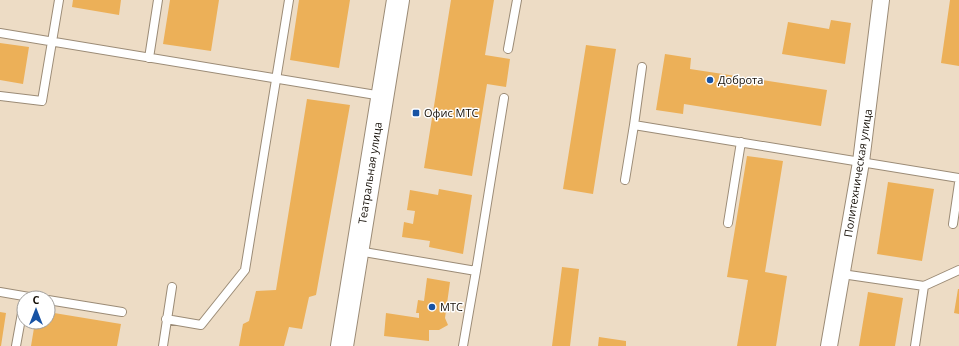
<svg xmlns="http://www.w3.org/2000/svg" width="959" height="346" font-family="'Open Sans',sans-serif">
	<rect width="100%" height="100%" fill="#eddcc5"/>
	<path fill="#ecb058" d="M73,0h48l-2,15 -47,-8z
		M170,0h49l-8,51 -48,-7z
		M299,0h51l-11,68 -49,-8z
		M451,0h43l-9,55 25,4 -4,28 -19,-3 -15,92 -48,-8z
		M950,0h9v66l-18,-3z
		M831,20l20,3 -6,41 -63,-10 6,-32 41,7z
		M0,43l29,4 -6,37 -23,-4z
		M586,45l30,4 -23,145 -30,-5z
		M665,54l26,4 -1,11 137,21 -6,36 -137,-22 -1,10 -27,-4z
		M307,99l43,6 -34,190 -7,2 -7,32 -13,-2 -5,19h-45l4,-22 6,-3 7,-30 20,-1z
		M747,156l36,5 -18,111 22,4 -11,70h-39l11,-66 -21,-3z
		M888,182l46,7 -12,72 -45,-7z
		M439,189l33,6 -9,59 -34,-7 1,-6 -28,-4 2,-15 9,2 2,-13 -8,-1 3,-20 28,5z
		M562,267l17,2 -9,77h-18z
		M427,278l23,4 -5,36 3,7 -9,5h-10v11l-45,-5 2,-23 33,5v-5h-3l2,-13 6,1z
		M958,289h1v25l-5,-1z
		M868,292l35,6 -8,48h-36z
		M0,312l6,1 -5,33h-1z
		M48,312l73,12 -4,22h-86l4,-24h13z
		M599,337l27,4v5h-28z"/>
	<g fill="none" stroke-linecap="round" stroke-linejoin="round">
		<g stroke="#9b8b76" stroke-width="10">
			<path id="lane" d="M0,33l382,63
				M508,49l9,-49
				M149,58l9,-58
				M642,67l-8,58 325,53
				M0,96l42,5 17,-101
				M625,180l9,-55
				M728,223l13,-81
				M953,224l6,-41
				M358,251l118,20 28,-173
				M842,274l82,12 -9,60
				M924,286l35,-16
				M0,292l35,6
				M48,300l74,12
				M166,319l35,6 44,-55 44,-270
				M16,346l8,-44
				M163,346l9,-59
				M463,346l13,-75"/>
		</g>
		<g stroke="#9b8b76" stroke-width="18">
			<path id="street" d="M829,346l32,-184 20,-162"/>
		</g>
		<g stroke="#9b8b76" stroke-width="24">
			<path id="secondary" d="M342,346l56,-346"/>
		</g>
		<use href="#lane" stroke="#fff" stroke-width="8"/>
		<use href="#street" stroke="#fff" stroke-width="16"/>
		<use href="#secondary" stroke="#fff" stroke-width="22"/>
	</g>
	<g fill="#1853a4" stroke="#fff" stroke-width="1.5">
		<circle cx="710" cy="80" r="4"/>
		<rect x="412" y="109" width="8" height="8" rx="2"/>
		<circle cx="432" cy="307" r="4"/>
	</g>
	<g text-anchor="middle" stroke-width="3" stroke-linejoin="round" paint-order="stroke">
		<g font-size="11" fill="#150f07" stroke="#fff" text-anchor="start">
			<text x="718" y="84">Доброта</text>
			<text x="424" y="117">Офис МТС</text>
			<text x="440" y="311">МТС</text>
		</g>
		<g font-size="11" fill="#150f07" stroke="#fff">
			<text transform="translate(370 173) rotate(-81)" y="4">Театральная улица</text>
			<text transform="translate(858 173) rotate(-81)" y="4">Политехническая улица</text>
		</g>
	</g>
	<g transform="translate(36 310)"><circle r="19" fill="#ffffff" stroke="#a19f9c"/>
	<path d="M0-3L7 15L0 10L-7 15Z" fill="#1853a4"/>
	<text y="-6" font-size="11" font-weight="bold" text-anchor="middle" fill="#150f07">С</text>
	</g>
</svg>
